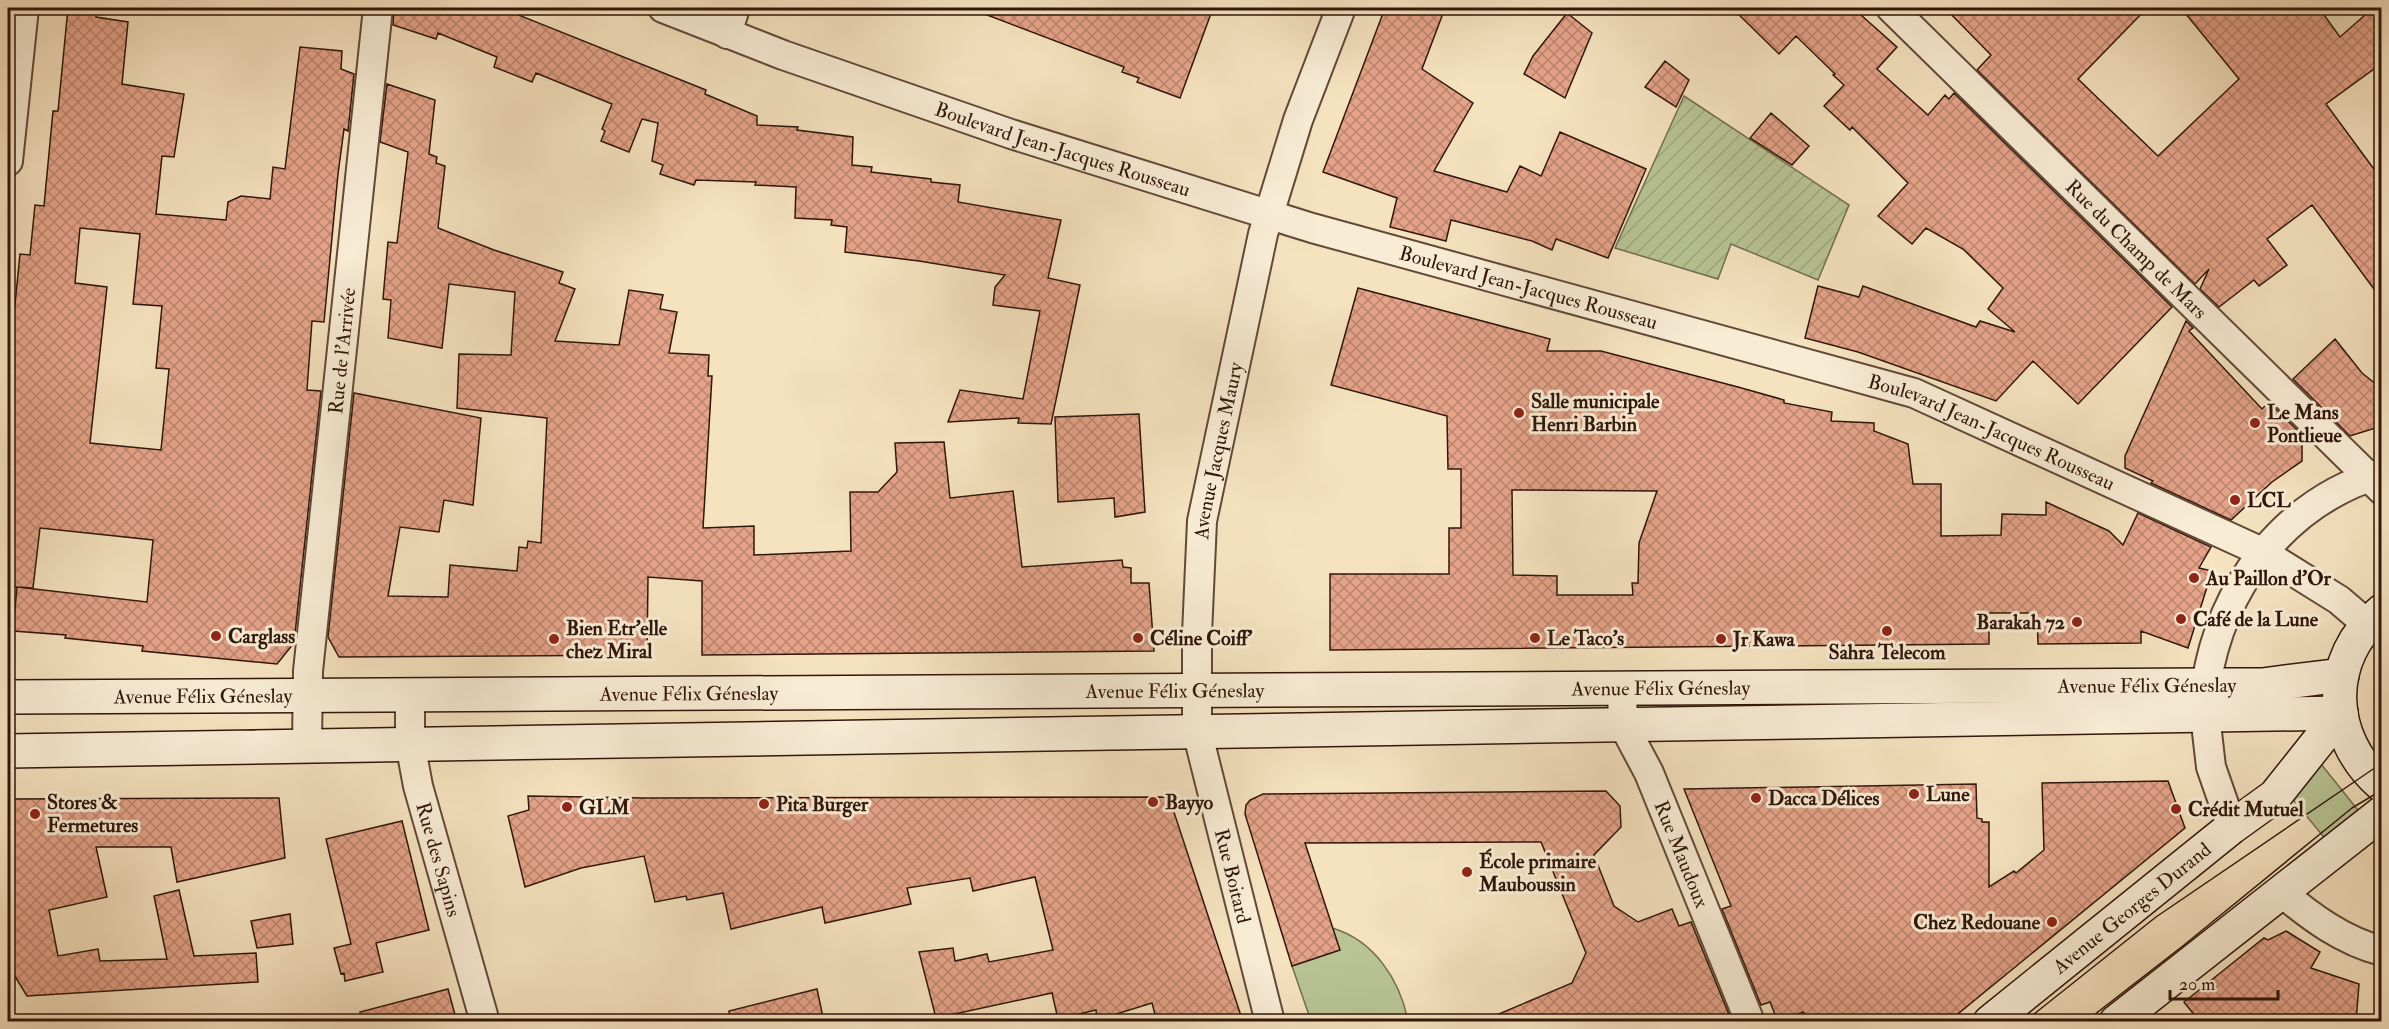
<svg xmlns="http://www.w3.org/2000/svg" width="2389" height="1029" font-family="'IM FELL Double Pica',serif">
	<defs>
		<pattern id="garden-furrows" width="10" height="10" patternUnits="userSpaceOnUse" patternTransform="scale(1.5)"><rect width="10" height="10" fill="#b8c494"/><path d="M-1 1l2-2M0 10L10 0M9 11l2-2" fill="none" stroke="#9ea87e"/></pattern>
		<pattern id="building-cross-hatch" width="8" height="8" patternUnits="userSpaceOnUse" patternTransform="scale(1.5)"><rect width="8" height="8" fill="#e5a389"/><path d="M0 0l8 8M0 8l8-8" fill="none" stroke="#ba846e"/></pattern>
	</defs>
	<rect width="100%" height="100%" fill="#f5e2bf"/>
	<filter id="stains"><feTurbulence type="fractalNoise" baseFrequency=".00333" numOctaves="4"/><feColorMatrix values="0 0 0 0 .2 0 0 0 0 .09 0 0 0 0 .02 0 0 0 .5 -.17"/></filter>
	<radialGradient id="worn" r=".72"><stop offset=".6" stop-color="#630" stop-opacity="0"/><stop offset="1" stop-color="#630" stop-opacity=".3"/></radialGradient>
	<path fill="#b8c494" stroke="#746d50" stroke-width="1.5" d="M2317,759l44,55 -34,27 -37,-45z
		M1332,928c42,12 68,52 76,93h-97l-19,-55 47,-16z"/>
	<path fill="url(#garden-furrows)" stroke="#746d50" stroke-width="1.5" d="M1684,96l165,109 -31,75 -87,-36 -13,35 -103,-31z"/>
	<path fill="url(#building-cross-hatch)" stroke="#30160b" stroke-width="1.5" fill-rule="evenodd" d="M68,8h28v9l32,5 -6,62 62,10 -10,63 -12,-1 -6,58 70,6 2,-18 13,-6 29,3 3,-32 12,2 15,-122 42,4 -1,18 13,5 -6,57 -4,-2 -6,45 -14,148 -12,-1 -5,69 14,1 -27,252 -17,21 -135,-13 1,-5 -78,-8 1,-3 -53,-4 4,-44 -9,-1v-211l12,-121 10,1 5,-50 9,1 9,-95h5zM80,228l60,6 -7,70 29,2 -6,62 13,1 -8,81 -71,-7 17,-156 -32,-4zM40,528l113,12 -6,62 -130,-15 16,1z
		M394,8h107l205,82 -1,4 52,22v9l41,2 -1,3 56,7 -1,28 20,2 -1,5 60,7v3l29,3 -2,17 103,18 -13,58 32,7 -29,139 -33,-1 1,-5 -71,4 12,-32 63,9 17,-88 -47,-6 2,-18 10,-12 -86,-14 -74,-9 2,-25 -16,-2 1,-5 -37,-2 1,-31 -41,-2 1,-3 -60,-2 -2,5 -34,-11 3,-9 -11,-4 6,-38 -16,-4 -13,33 -28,-11 4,-10 -3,-2 10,-25 -76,-31 -4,9 -38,-15 3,-10 -59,-24 -2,6 -43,-14z
		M974,8h239l-33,90 -43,-16 2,-4 -17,-6 2,-5 -150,-57z
		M1385,8h60l-23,61 51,34 -39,68 73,21 13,-26 21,10 19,-44 86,37 -38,89 -52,-19 -4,11 -20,-9 -81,-21 -5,21 -56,-14 7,-29 -74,-26z
		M1732,8h121l44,39 -20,22 51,46 17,-20 4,4 5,-6 218,214 -94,97 -45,-43 -37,40 -138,-49 -53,-14 13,-52 41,11 4,-11 113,41 4,-6 35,11 -27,-23 15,-21 -40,-39 -37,-21 -14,16 -34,-28 30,-33 -56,-56 -2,3 -26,-24 20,-21 -11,-10 2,-1 -39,-38 -17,18z
		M1945,8h202l-69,71 80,77 81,-77 -58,-71h138l21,29 33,-29h9v55l-56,41 56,76v120l-70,-95 -45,34 20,26 -28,21 -5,-6 -35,27 -19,-18 9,-20 -14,15 -218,-214 14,-15z
		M1567,13l25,20 -27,65 -41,-24 9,-18z
		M1665,61l24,19 -13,27 -31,-20z
		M387,84l48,16 -6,54 8,3 -1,6 9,3 -7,62 56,22 69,22 -4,11 16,6 -20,52 64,4 10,-55 34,5 -3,14 17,3 -8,41 40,2 -1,21h4l-9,152 51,-2v29l97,-4 -1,-59h28l19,-20 -2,-29 49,-1 6,56 63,-7 9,76 100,-7 1,7 8,1v15h18l5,68 -452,4v-74l-54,-4 -1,78 -308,2 -11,-20 26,-244 127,25 -8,87 -29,-5 -5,32 -39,-5 -12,69 60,1 2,-32 67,6 2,-24 8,1 1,-7 13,2 6,-125 -90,-10 2,-54 52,1 4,-63 -66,-8 -7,64 -54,-10 3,-38 -8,-1 5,-57 9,1 11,-91 -28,-10z
		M1771,113l38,33 -17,19 -42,-27z
		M1358,288l192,51 -3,12h54l137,36 46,13v3l48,9 -1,9 43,2v8l34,13 5,40h28v52l60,-1 1,-21 44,1v-13l63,29 14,14 15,-32 73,34 -12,21 13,3 -24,77 -47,-17v12l-103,1 -1,-31h-48v31l-659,6v-76h119v-46h12v-59h-13l-1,-53 -116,-31zM1512,490l145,1 -18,52 -1,40h-6l1,12h-76v-19l-44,-1z
		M2186,321l7,7 -4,3 73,78 7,-7 33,33v26l-30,21 -41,38 -80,-37 2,-2 -28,-13v-12z
		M2335,339l27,34 20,16v37l-32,10 -57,-57z
		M1139,414l6,98 -30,5 -1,-19 -56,4 -3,-85z
		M2168,781l17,47 -237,194h-137l-8,-10 -25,10 -8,-20 -9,3 -39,-96 9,-3 -47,-117 292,-5 1,34 5,1v3h7v65l25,-16 2,2 28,-23 -2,-67z
		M1606,791l14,15 1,21 -27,28 20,51 24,16 34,-13 7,17 12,-4 39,95 -10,5h-240l92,-39 14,-30 -45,-111 -236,1 35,107 -48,16 -47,-152 1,-9 4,-5 13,-6z
		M528,796l116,2 525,-1 74,225h-86l-5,-19 -55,17 -1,-10 -38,9 -6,-26 -116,25 -17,-66 34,-4 2,13 32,-7 2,8 64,-12 -18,-73 -62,14 -3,-13 -63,10 4,16 -86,19 -3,-16 -91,22 -8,-36 -36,7 -1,-4 -31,6 -11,-46 -63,12 -56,19 -17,-71 21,-6z
		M279,798l6,60 -108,24 -6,-35h-75l11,50 -58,13 9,46 40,-7 2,12 67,-2 -13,-63 25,-6 15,66 62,-3 2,29 -231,14 -19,-31v-166z
		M402,821l27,109 -53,13 7,29 -38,9 -1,-8 -3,1 -7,-26 17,-4 -25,-105z
		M290,914l3,30 -36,4 -6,-27z
		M2286,931l34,21 -9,16 48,16 -3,38h-156l-16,-20 80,-64 4,2z
		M448,989l9,33h-96l-1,-10z
		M817,989l7,33h-94l-1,-11z"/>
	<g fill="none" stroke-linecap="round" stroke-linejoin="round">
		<g stroke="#614938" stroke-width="32">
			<g id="street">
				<path id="s1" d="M663,8l120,47 228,79 301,94 602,165 348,159 77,48 28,24"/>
				<path id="s2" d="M1891,8l491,482"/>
				<path d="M727,34l8,-26"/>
				<path d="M8,161l16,-153"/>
				<path d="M2206,685c15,-98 78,-183 176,-212"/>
				<path id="s3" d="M1622,689l1,35 26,49 101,249"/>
				<path id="s4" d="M410,695v48l8,43 67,236"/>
				<path d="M2205,715l6,52 21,60"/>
				<path id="s5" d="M307,745l1,-74 70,-663"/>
				<path d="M2281,892c30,25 62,49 101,59"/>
				<path id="s6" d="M1270,1022l-73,-291v-97l5,-113 61,-287 35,-114 43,-112"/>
			</g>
		</g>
		<g stroke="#30160b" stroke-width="36">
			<g id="secondary">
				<path d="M2382,611c-58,47 -55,127 0,174"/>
				<path id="s7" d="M8,697l2198,-12h56l80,-10"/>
				<path d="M8,751l2333,-38"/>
				<path id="s8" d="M1990,1022l242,-195 43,-31 66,-83"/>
				<path d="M2116,1022l266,-209"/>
			</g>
		</g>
		<use href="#street" stroke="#f8ecd5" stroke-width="28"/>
		<use href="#secondary" stroke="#f8ecd5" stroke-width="33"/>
		<path stroke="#30160b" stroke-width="1.5" d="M2024,1022l132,-105 226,-154
			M2085,1022l99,-77 168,-137 30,-18"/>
	</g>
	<g fill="#8f2418" stroke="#f8ecd5" stroke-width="2">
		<circle cx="1519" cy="413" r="6"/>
		<circle cx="2255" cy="423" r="6"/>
		<circle cx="2235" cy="500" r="6"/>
		<circle cx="2194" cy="578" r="6"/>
		<circle cx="2181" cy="619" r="6"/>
		<circle cx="2077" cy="622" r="6"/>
		<circle cx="1887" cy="631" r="6"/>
		<circle cx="216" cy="636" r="6"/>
		<circle cx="1138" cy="638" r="6"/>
		<circle cx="1535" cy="638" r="6"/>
		<circle cx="554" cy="639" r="6"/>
		<circle cx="1721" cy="639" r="6"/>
		<circle cx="1914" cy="794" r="6"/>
		<circle cx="1756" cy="798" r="6"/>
		<circle cx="1153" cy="802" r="6"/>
		<circle cx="764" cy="804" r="6"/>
		<circle cx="567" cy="807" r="6"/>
		<circle cx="2176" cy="809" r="6"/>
		<circle cx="35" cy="814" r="6"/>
		<circle cx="1467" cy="872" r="6"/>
		<circle cx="2052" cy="922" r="6"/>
	</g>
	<g text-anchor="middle" stroke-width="6" stroke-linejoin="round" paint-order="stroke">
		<g font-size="20" fill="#30160b" stroke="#f8ecd5">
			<text dy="7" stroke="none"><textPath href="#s1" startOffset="424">Boulevard Jean-Jacques Rousseau</textPath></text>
			<text dy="7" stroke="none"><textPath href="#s2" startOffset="344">Rue du Champ de Mars</textPath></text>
			<text dy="7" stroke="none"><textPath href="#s1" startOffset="910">Boulevard Jean-Jacques Rousseau</textPath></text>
			<text dy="7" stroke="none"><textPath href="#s5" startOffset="396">Rue de l'Arrivée</textPath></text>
			<text dy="7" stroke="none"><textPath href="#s1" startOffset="1396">Boulevard Jean-Jacques Rousseau</textPath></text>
			<text dy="7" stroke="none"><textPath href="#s6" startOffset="582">Avenue Jacques Maury</textPath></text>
			<text dy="7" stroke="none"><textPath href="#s7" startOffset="2139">Avenue Félix Géneslay</textPath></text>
			<text dy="7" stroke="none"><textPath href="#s7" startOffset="1653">Avenue Félix Géneslay</textPath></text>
			<text dy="7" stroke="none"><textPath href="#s7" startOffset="1167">Avenue Félix Géneslay</textPath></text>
			<text dy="7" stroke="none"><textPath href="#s7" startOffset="681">Avenue Félix Géneslay</textPath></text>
			<text dy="7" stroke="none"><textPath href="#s7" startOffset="195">Avenue Félix Géneslay</textPath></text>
			<text dy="7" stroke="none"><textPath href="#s3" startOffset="178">Rue Maudoux</textPath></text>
			<text dy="7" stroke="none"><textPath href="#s4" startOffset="168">Rue des Sapins</textPath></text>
			<text transform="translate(1233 876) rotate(76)" y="7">Rue Boitard</text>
			<text dy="7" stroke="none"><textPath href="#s8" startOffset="182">Avenue Georges Durand</textPath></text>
		</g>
		<g font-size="20" font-weight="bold" fill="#30160b" stroke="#f8ecd5" text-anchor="start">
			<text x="1531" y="408">Salle municipale<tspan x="1531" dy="23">Henri Barbin</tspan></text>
			<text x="2267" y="419">Le Mans<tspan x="2267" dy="23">Pontlieue</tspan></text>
			<text x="2247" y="507">LCL</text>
			<text x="2206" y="585">Au Paillon d'Or</text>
			<text x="2193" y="626">Café de la Lune</text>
			<text x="2065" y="629" text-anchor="end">Barakah 72</text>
			<text x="566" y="635">Bien Etr'elle<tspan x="566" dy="23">chez Miral</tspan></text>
			<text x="228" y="643">Carglass</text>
			<text x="1150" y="645">Céline Coiff'</text>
			<text x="1547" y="645">Le Taco's</text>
			<text x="1733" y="646">Jr Kawa</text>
			<text x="1887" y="659" text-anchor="middle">Sahra Telecom</text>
			<text x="1926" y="801">Lune</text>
			<text x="1768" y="805">Dacca Délices</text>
			<text x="47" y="809">Stores &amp;<tspan x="47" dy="23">Fermetures</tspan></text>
			<text x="1165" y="809">Bayyo</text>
			<text x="776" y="811">Pita Burger</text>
			<text x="579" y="814">GLM</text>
			<text x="2188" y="816">Crédit Mutuel</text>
			<text x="1479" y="868">École primaire<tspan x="1479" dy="23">Mauboussin</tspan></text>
			<text x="2040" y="929" text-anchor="end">Chez Redouane</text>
		</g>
	</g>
	<rect width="2389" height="1029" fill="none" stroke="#f5e2bf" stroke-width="30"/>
	<rect x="9" y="9" width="2371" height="1011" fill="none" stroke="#30160b" stroke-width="3"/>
	<rect x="15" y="15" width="2359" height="999" fill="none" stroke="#30160b" stroke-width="1.5"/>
	<path d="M2170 990v9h108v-9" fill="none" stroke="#30160b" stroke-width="3"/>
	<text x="2179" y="990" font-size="18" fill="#30160b" stroke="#f8ecd5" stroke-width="4.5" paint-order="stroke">20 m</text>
	<rect width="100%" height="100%" filter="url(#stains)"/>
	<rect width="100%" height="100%" fill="url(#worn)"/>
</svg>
